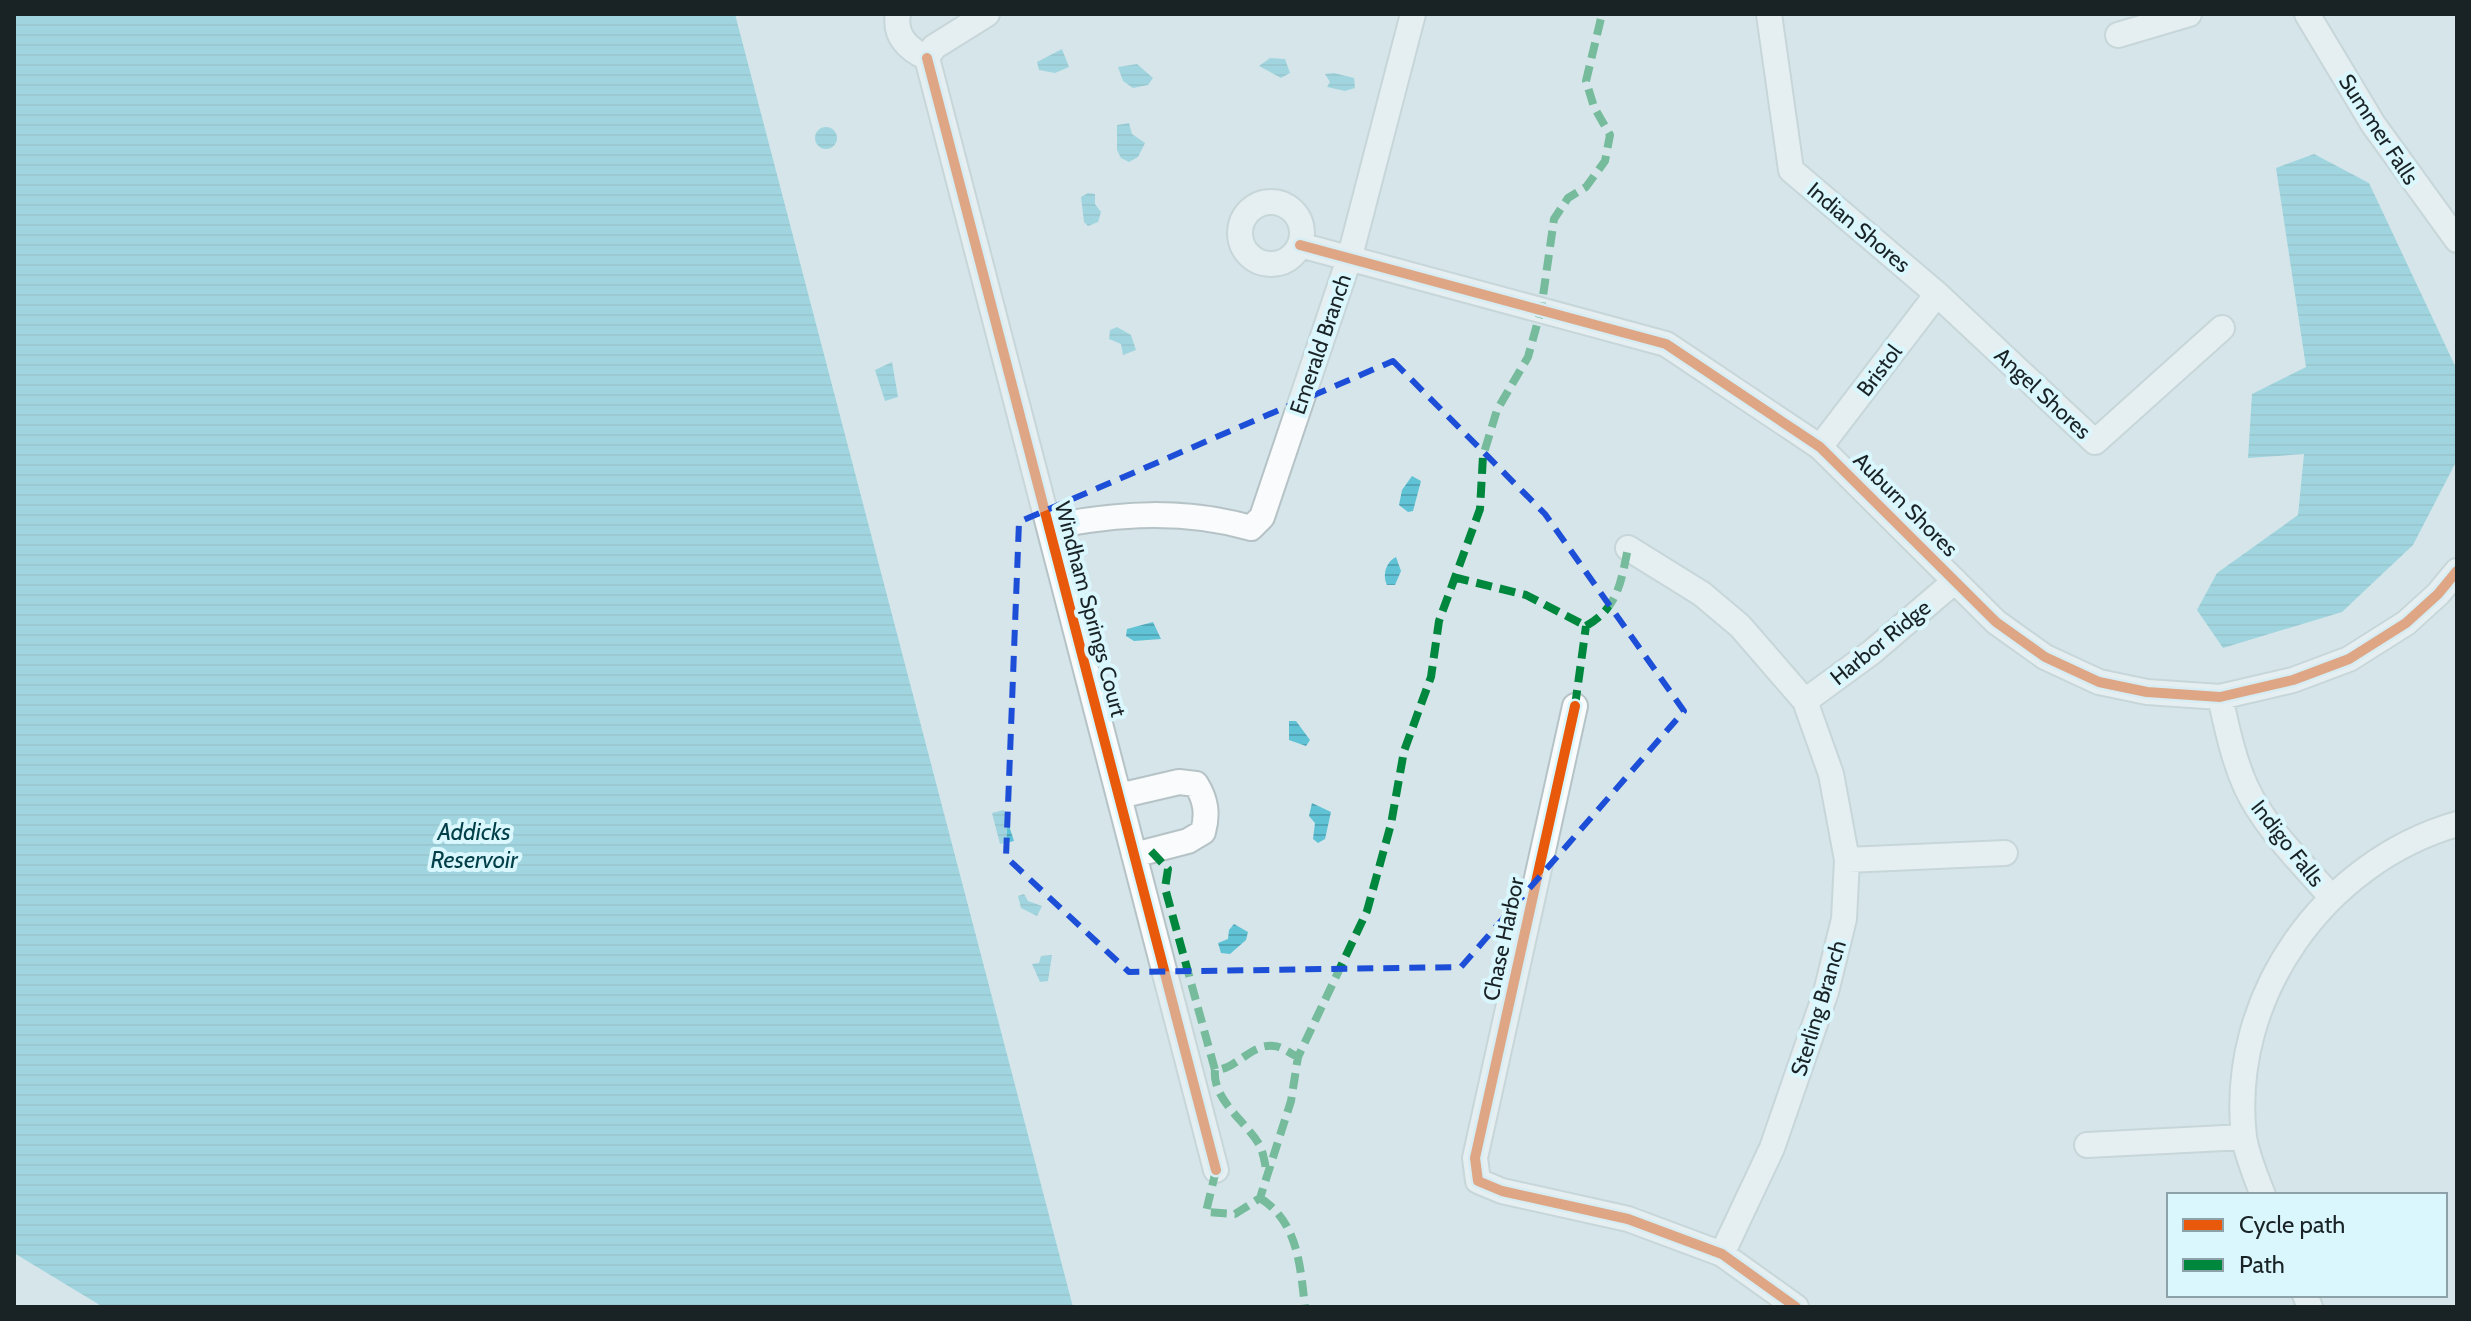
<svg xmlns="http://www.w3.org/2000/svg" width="2471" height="1321" font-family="Cabin,sans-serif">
	<defs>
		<pattern id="water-rules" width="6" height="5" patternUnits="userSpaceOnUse" patternTransform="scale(2)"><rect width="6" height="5" fill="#5fc2d5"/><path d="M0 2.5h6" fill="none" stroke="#52a6b7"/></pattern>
	</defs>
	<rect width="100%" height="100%" fill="#d5e5e9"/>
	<path fill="url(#water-rules)" d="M14,14h721l338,1293h-970l-89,-54z
		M1062,49l7,18 -14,6 -16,-3 -2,-8z
		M1270,58l15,1 5,14 -9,5 -22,-12z
		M1137,64l16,14 -5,7 -15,3 -10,-7 -5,-14z
		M1334,73l20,5 1,10 -10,3 -18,-4 3,-5 -5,-8z
		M1129,123l3,11 13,9 -7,14 -9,5 -8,-4 -4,-8v-25z
		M815 138a11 11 0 1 1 22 0a11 11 0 1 1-22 0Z
		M2314,154l55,29 88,187v90l-44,85 -71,67 -119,36 -26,-38 20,-37 81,-58 6,-61 -56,4 4,-64 54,-27 -30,-199z
		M1088,193l7,1v10l6,8 -3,10 -10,4 -4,-4 -3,-25z
		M1117,327l14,8 5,15 -13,5 -2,-11 -12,-5 1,-9z
		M892,362l6,35 -13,4 -10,-31z
		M1412,476l9,5 -8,30 -5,1 -9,-7 3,-15z
		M1396,557l5,14 -6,14h-8c-5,-10 -1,-23 9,-28z
		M1153,622l8,17 -27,2 -8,-5 1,-7z
		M1289,721h7l14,19 -4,6 -17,-6z
		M1312,803l19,9 -6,27 -7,4 -5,-4 2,-16 -6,-7z
		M1004,810l10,31 -14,3 -8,-31z
		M1024,894l4,7 14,5 -5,10 -16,-8 -3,-12z
		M1234,924l14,8 -2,8 -16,14 -9,-1 -3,-10 10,-4 1,-9z
		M1052,955l-4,26 -8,1 -8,-18 7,-1 2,-7z"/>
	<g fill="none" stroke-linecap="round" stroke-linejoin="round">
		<g stroke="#b6c3c6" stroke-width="28">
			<path id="street" d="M898,14c-4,22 10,35 29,44
				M1769,14l22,156 146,124 158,148 127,-114
				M2307,14l66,110 84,116
				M2118,35l71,-21
				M927,58l289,1112
				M927,58l7,-11 53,-33
				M1240 233a31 31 0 1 1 62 0a31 31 0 1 1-62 0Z
				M1300,245l366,99 154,103 176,175 49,35 54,25 48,10 73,5 73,-17 56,-21 57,-36 32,-29 19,-23
				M1820,447l117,-153
				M1049,527c69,-14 135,-18 202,1l11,-11 88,-261 63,-242
				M1628,548l74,46 38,32 65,75 26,73 16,86 -3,59 -18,73 -54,156 -50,106
				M2220,697c7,31 13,61 26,90 19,41 56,76 85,110
				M1805,701l67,-49 83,-71
				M1575,706l-100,452 3,23 24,10 126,28 94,35 74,53
				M1119,796l60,-14 17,2c10,16 12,30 7,48l-15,9 -54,14
				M1847,860l158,-7
				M2087,1145l157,-8
				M2263,1195c-7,-18 -16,-39 -19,-58 -16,-141 81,-275 213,-313
				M2305,1295l5,12"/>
		</g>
		<use href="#street" stroke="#f9fbfc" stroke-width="24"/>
		<path stroke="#00873e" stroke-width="8" stroke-dasharray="16 8" stroke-linecap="butt" d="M1453,577l73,18 60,31
			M1586,626c32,-18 35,-44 42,-78
			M1575,706l11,-80
			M1151,851l17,18 -3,19 50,182c21,0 36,-27 59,-24 7,0 17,8 24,11
			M1215,1070c-3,29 30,51 44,74 5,10 6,20 8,31
			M1216,1170l-10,42 29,2 25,-16 31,-97 7,-44 69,-146 24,-87 13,-73 27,-74 8,-56 41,-112 3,-53 14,-46 31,-53 13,-47 13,-91 14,-21 18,-11 19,-26 5,-26 -16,-28 -8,-26 16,-67
			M1260,1198c38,24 40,67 45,109"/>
		<g stroke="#daf7fe" stroke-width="15">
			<path id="cycleway" d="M927,58l289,1112
				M1300,245l366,99 154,103 176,175 49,35 54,25 48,10 73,5 73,-17 56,-21 57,-36 32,-29 19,-23
				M1575,706l-100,452 3,23 24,10 126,28 94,35 74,53"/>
		</g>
		<use href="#cycleway" stroke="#e8590c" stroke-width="10"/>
	</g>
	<path d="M0 0H2471V1321H0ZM1393,361l152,153 139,197 -223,256 -332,5 -123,-115 13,-335z" fill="#d5e5e9" fill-opacity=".55" fill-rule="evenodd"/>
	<path fill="none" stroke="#1d4ed8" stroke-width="6" stroke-dasharray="16 10" stroke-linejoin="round" d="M1393,361l152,153 139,197 -223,256 -332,5 -123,-115 13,-335z"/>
	<g text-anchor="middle" stroke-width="8" stroke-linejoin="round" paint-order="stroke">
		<g font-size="22" fill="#192326" stroke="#daf7fe">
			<text transform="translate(2379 129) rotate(57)" y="8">Summer Falls</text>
			<text transform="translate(1859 227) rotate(40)" y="8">Indian Shores</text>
			<text transform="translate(1320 344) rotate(-71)" y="8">Emerald Branch</text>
			<text transform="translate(1879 370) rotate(-53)" y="8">Bristol</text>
			<text transform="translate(2043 393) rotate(43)" y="8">Angel Shores</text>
			<text transform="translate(1906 504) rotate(45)" y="8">Auburn Shores</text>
			<text transform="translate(1091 609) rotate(75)" y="8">Windham Springs Court</text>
			<text transform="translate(1880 642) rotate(-39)" y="8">Harbor Ridge</text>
			<text transform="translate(2288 843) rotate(52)" y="8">Indigo Falls</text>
			<text transform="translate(1503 939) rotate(-78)" y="8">Chase Harbor</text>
			<text transform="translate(1818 1008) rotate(-73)" y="8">Sterling Branch</text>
		</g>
		<g font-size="24" font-style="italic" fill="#023f49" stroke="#daf7fe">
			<text x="474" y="840">Addicks<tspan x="474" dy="28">Reservoir</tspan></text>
		</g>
	</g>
	<rect width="2471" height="1321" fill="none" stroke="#192326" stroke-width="32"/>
	<rect x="2167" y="1193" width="280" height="104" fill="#daf7fe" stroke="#8da2a8" stroke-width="2"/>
	<rect x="2183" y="1219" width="40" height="12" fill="#e8590c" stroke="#8da2a8" stroke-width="2"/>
	<text x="2239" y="1233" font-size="24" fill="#192326">Cycle path</text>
	<rect x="2183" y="1259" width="40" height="12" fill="#00873e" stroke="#8da2a8" stroke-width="2"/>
	<text x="2239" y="1273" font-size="24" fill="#192326">Path</text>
</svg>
